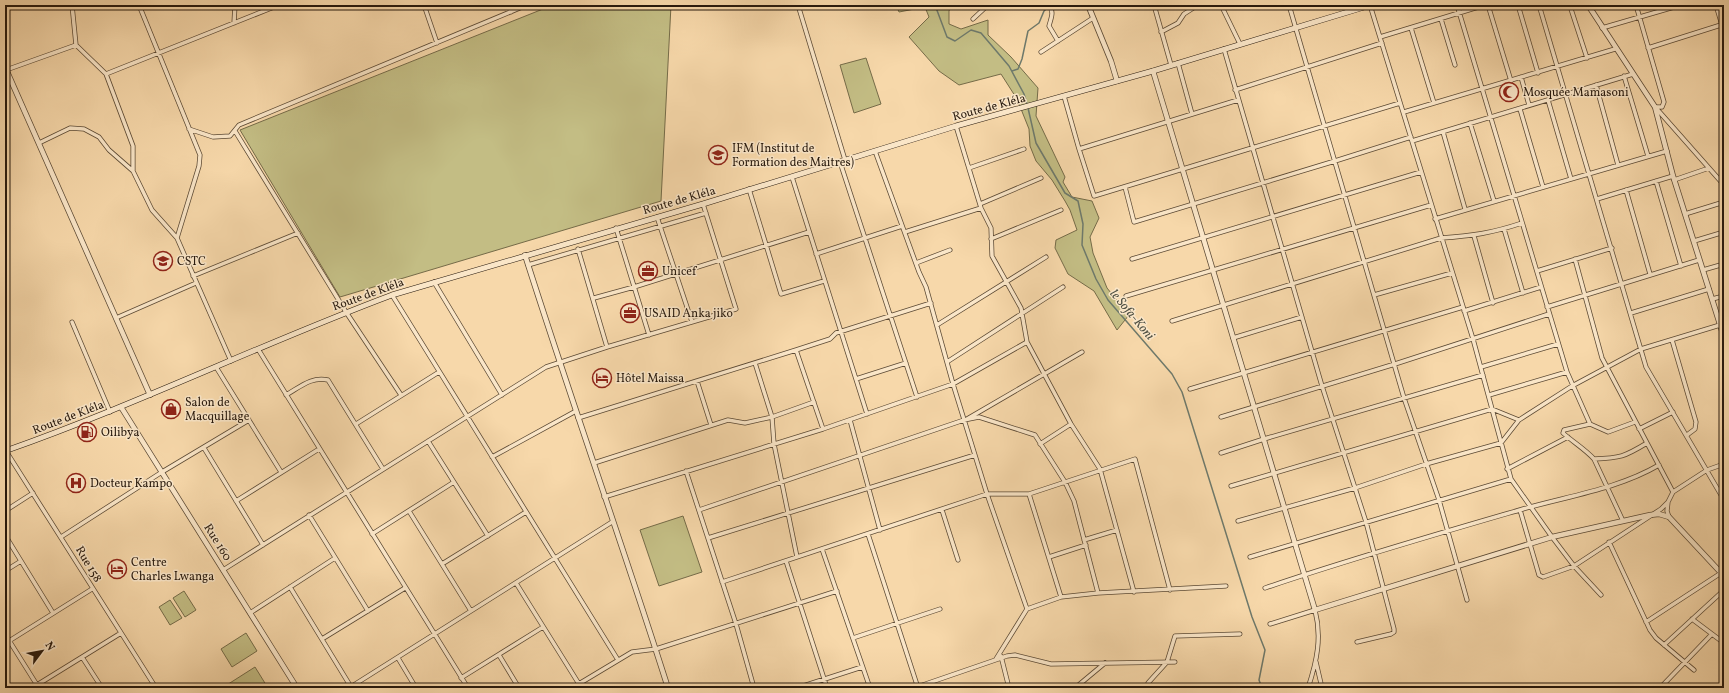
<svg xmlns="http://www.w3.org/2000/svg" width="1729" height="693" font-family="Vollkorn,serif">
	<rect width="100%" height="100%" fill="#f7d8aa"/>
	<filter id="stains"><feTurbulence type="fractalNoise" baseFrequency=".005" numOctaves="4"/><feColorMatrix values="0 0 0 0 .2 0 0 0 0 .09 0 0 0 0 .02 0 0 0 .5 -.17"/></filter>
	<radialGradient id="worn" r=".72"><stop offset=".6" stop-color="#630" stop-opacity="0"/><stop offset="1" stop-color="#630" stop-opacity=".3"/></radialGradient>
	<path fill="#c3bd84" stroke="#756b48" d="M553,5h118l-10,196 -321,96 -100,-167z
		M896,5h55l-2,6v13l12,5 27,-9v15l23,22 27,31 -2,28 29,61 -2,5 9,15 20,4 7,17 -9,19 3,16 14,35 22,27 -12,15 -23,-39 -26,-17 -13,-26 1,-8 21,-10 -7,-20 -5,-9 -13,-21 -16,-19 -6,-15 -1,-17 -12,-30 -16,-25 -42,11 -20,-14 -30,-34 20,-20 -4,-10 -26,5z
		M866,58l15,46 -27,9 -14,-48z
		M683,516l19,56 -43,14 -19,-56z
		M184,591l12,19 -11,7 -12,-19z
		M170,600l12,18 -12,7 -11,-18z
		M246,633l11,18 -25,16 -11,-18z
		M255,667l13,21h-46z"/>
	<g fill="none" stroke-linecap="round" stroke-linejoin="round">
		<path stroke="#6e796b" stroke-width="1.5" d="M935,5l12,32 8,4 16,-11 10,3 28,33 15,28 3,10
			M1012,71l6,-2 4,-10 6,-28 11,-8 5,-12 7,-6
			M1028,108l8,35 29,50 13,8 5,23 -1,21 14,34 12,21 64,74 10,18 70,225 13,33 -6,30 3,8"/>
		<g stroke="#5b4934" stroke-width="5">
			<path id="minor" d="M72,5l4,40 30,29 27,72v25
				M139,5l61,150 -1,11 -22,72
				M424,5l13,38
				M508,5l3,7
				M798,5l47,155
				M1048,5c7,6 3,13 1,21l9,15
				M1154,5l17,60
				M1221,5l19,39
				M1289,5l115,393 35,102 28,100
				M1370,5l103,334 38,140 41,58 22,29 27,29
				M1457,5l110,367 23,52
				M1488,5l23,76
				M1518,5l20,68
				M1539,5l107,362 78,133
				M1572,5l-2,1 17,52
				M1636,5l28,97 -2,5h-7
				M1716,5l8,27
				M973,19l15,-14
				M1441,19l14,46
				M234,23l1,-18
				M1411,28l23,75
				M1602,28l79,-23
				M1161,32l17,-9 6,-9 14,-9
				M1380,37l105,-32
				M1648,48l76,-24
				M1224,49l98,337 44,136 28,107v3l-3,2 -34,8
				M1041,52l52,-34
				M1178,63l14,51
				M6,70l70,-25
				M106,74l173,-69
				M1624,76l24,80
				M1521,77l8,28
				M1596,85l22,80
				M1235,90l147,-47
				M1064,96l15,53 15,47c102,-30 204,-63 306,-93
				M1548,100l23,79
				M1656,108l68,77
				M1520,109l23,78
				M1404,112l211,-63
				M1470,123l24,78
				M956,126l25,82 10,20 1,28 29,52 6,34 44,82 29,45 34,123
				M189,129l24,8 17,-1 9,-11 288,-120
				M235,131l111,181 55,83
				M1443,132l22,77
				M1412,141l221,-67
				M39,143l31,-15 14,1 15,8 10,13 24,21 19,39 25,28 54,123
				M1079,149l159,-49
				M875,151l44,121 7,15 27,97 34,110 40,115
				M840,162l77,235
				M969,168l55,-19
				M792,177l75,237
				M1674,180l35,-12
				M1656,181l25,85
				M1125,187l9,35 201,-61 76,-24
				M749,189l32,105 43,-13
				M1626,190l24,84
				M1597,199l76,-23
				M980,204l61,-26
				M1685,214l39,-12
				M657,217l35,105
				M1435,219l232,-68
				M616,228l33,107
				M1504,229l19,64
				M905,232l76,-24
				M1474,236l19,67
				M991,239l70,-29
				M1694,241l30,-9
				M578,249l29,98
				M816,254l86,-28
				M1132,259l289,-87
				M1575,259l27,99 71,134
				M916,263l34,-13
				M528,265l178,-52
				M1703,270l21,-6
				M1537,271l75,-23
				M193,276l105,-43
				M434,282l68,113
				M392,295l226,365
				M1374,295l78,-22
				M1126,296l305,-91
				M594,298l40,-11 175,-55
				M1712,299l12,-3
				M1547,307l152,-47
				M1464,311l77,-24
				M1631,313l78,-24
				M116,318l80,-35
				M1172,321l269,-83c31,-2 51,-5 81,-15
				M72,322l38,90
				M937,325l109,-68
				M1233,338l69,-21
				M1672,340l24,82 -1,7 -8,6
				M258,349l210,339
				M796,350l27,79
				M947,362l116,-75
				M755,363l17,54 2,27 23,113
				M216,367l65,105
				M1481,367l77,-23
				M856,379l50,-16
				M697,381l14,44
				M1190,389l273,-82
				M286,395c14,-8 26,-19 42,-15l55,89
				M1489,395l78,-23
				M1221,417l174,-53 154,-50
				M578,418l218,-68 34,-11 6,-6 95,-30
				M967,419l115,-67
				M850,420l30,110
				M356,424l83,-52
				M1639,429l34,-17
				M428,441l60,95
				M1040,444l31,-20
				M204,448l59,97
				M6,451l150,237
				M1221,453l43,-14 219,-64
				M492,457l84,-46
				M1594,459c26,-1 30,-2 53,-16
				M594,463l134,-43 17,3 27,-6 42,-15
				M1507,469l61,-32
				M686,471l50,153 18,64
				M1231,486l261,-77 27,11
				M604,497l219,-68 130,-45 74,-42
				M236,501l83,-52
				M1668,502l-1,9 2,6
				M699,510l265,-90 15,-3 56,18 30,47 9,19 24,92
				M942,510l16,50
				M1520,510l19,65 4,2 31,-11 87,-57 7,-7 5,-10 34,-22 17,-6
				M5,511l28,-18
				M409,511l62,100
				M309,515l59,96
				M1238,521l117,-33 71,-24 75,-21 18,-23 53,-34 69,-37 79,-24
				M1623,521l-29,-62c-9,-10 -21,-17 -31,-26l1,-3 26,-6 18,8 27,-10
				M372,534l82,-52
				M868,534l50,154
				M5,535l48,78
				M61,537l101,-65 87,-52
				M708,538l267,-83
				M1084,540l33,-10
				M1609,542l41,88 6,8 38,32
				M822,549l48,139
				M1049,557l37,-12
				M1250,557l261,-78
				M786,561l41,127
				M442,564l84,-52
				M223,570l323,-203 61,-20 129,-38 -33,-105
				M5,571l16,-10
				M722,582l265,-88h42
				M516,583l63,101
				M290,587l61,100
				M1265,588c85,-29 172,-54 258,-79 45,-13 95,-20 136,-44
				M1061,597l-32,-103 106,-35 35,131
				M250,613l85,-55
				M1692,619l32,24
				M1646,622l75,-49
				M1270,624l45,-14c7,27 2,51 -7,78
				M5,634l32,51
				M853,638l87,-29
				M322,639l83,-51
				M9,641l83,-52
				M1664,645l60,-55
				M499,655l20,33
				M1001,656l8,32
				M82,657l20,31
				M398,658l18,30
				M996,659l31,-50 34,-12 37,-4 128,-7
				M1316,662l6,26
				M461,678l82,-51
				M1309,685l6,3
				M32,688l89,-55
				M349,688l263,-166
				M572,688l60,-36 24,-3 181,-58
				M797,688l65,-21
				M914,688l93,-32 8,-1 36,9 124,-2
				M1075,688l30,-25
				M1149,688l-1,-5 19,-21 8,-26 65,-2
				M1660,688l52,-54"/>
		</g>
		<g stroke="#5b4934" stroke-width="6">
			<path id="tertiary" d="M1088,5l23,56 6,20
				M1588,5l67,102 18,69 51,161
				M5,67l145,328
				M1153,71l162,539 237,-73 98,-22 9,-1 10,3 55,59
				M525,255c46,145 97,288 143,433
				M121,407l176,281"/>
		</g>
		<g stroke="#27190d" stroke-width="6">
			<path id="secondary" d="M5,451c131,-46 256,-107 387,-156l311,-91 253,-78 197,-55 218,-66"/>
		</g>
		<use href="#minor" stroke="#fae6c8" stroke-width="3.5"/>
		<use href="#tertiary" stroke="#fae6c8" stroke-width="4.5"/>
		<use href="#secondary" stroke="#fae6c8" stroke-width="5"/>
	</g>
	<defs>
		<g id="mosque-ring" transform="scale(1)"><circle r="9.5" fill="#fae6c8" stroke="#8f2418" stroke-width="1.5"/><path d="M3.5-4.9A6 6 0 1 0 3.5 4.9A5 5 0 1 1 3.5-4.9Z" fill="#8f2418"/></g>
		<g id="school-ring" transform="scale(1)"><circle r="9.5" fill="#fae6c8" stroke="#8f2418" stroke-width="1.5"/><path d="M0-5L7-2L0 1L-7-2ZM-4 1L0 2.5L4 1V4Q0 6-4 4Z" fill="#8f2418"/></g>
		<g id="office-ring" transform="scale(1)"><circle r="9.5" fill="#fae6c8" stroke="#8f2418" stroke-width="1.5"/><path d="M-6-3h4V-5.5h4V-3h4V5H-6ZM-1-4.5V-3h2v-1.5ZM-6 0V1H6V0Z" fill="#8f2418"/></g>
		<g id="hotel-ring" transform="scale(1)"><circle r="9.5" fill="#fae6c8" stroke="#8f2418" stroke-width="1.5"/><path d="M-6-4.5h1.5V1H6V5H4.5V3h-9V5H-6ZM-4 0a1.8 1.8 0 1 1 3.6 0ZM.5 0V-2.5h3Q6-2.5 6 0Z" fill="#8f2418"/></g>
		<g id="shop-ring" transform="scale(1)"><circle r="9.5" fill="#fae6c8" stroke="#8f2418" stroke-width="1.5"/><path d="M-5-2.5h2.3a2.7 3.5 0 0 1 5.4 0H5L5.5 6h-11ZM-1.5-2.5h3a1.5 2.3 0 0 0-3 0Z" fill="#8f2418"/></g>
		<g id="fuel-ring" transform="scale(1)"><circle r="9.5" fill="#fae6c8" stroke="#8f2418" stroke-width="1.5"/><path d="M-5.5-6h7V0h2V4h1.3V-2.5L3-4.5l.8-.8L6-3V5H2.5V1h-1V6h-7ZM-4.2-4.7v3.2H.2V-4.7Z" fill="#8f2418"/></g>
		<g id="hospital-ring" transform="scale(1)"><circle r="9.5" fill="#fae6c8" stroke="#8f2418" stroke-width="1.5"/><path d="M-5-5h3v3.5h4V-5h3V5h-3V1.5h-4V5h-3Z" fill="#8f2418"/></g>
	</defs>
	<g fill-rule="evenodd">
		<use href="#mosque-ring" x="1509" y="92"/>
		<use href="#school-ring" x="718" y="155"/>
		<use href="#school-ring" x="163" y="261"/>
		<use href="#office-ring" x="648" y="271"/>
		<use href="#office-ring" x="630" y="313"/>
		<use href="#hotel-ring" x="602" y="378"/>
		<use href="#shop-ring" x="171" y="409"/>
		<use href="#fuel-ring" x="87" y="432"/>
		<use href="#hospital-ring" x="76" y="483"/>
		<use href="#hotel-ring" x="117" y="569"/>
	</g>
	<g text-anchor="middle" stroke-width="3" stroke-linejoin="round" paint-order="stroke">
		<g font-size="12" fill="#27190d" stroke="#fae6c8" text-anchor="start">
			<text x="1523" y="96">Mosquée Mamasoni</text>
			<text x="732" y="152">IFM (Institut de<tspan x="732" dy="14">Formation des Maitres)</tspan></text>
			<text x="177" y="265">CSTC</text>
			<text x="662" y="275">Unicef</text>
			<text x="644" y="317">USAID Anka jiko</text>
			<text x="616" y="382">Hôtel Maissa</text>
			<text x="185" y="406">Salon de<tspan x="185" dy="14">Macquillage</tspan></text>
			<text x="101" y="436">Oilibya</text>
			<text x="90" y="487">Docteur Kampo</text>
			<text x="131" y="566">Centre<tspan x="131" dy="14">Charles Lwanga</tspan></text>
		</g>
		<g font-size="12" fill="#27190d" stroke="#fae6c8">
			<text transform="translate(989 107) rotate(-15)" y="4">Route de Kléla</text>
			<text transform="translate(679 200) rotate(-16)" y="4">Route de Kléla</text>
			<text transform="translate(368 294) rotate(-20)" y="4">Route de Kléla</text>
			<text transform="translate(68 417) rotate(-21)" y="4">Route de Kléla</text>
			<text transform="translate(218 542) rotate(58)" y="4">Rue 160</text>
			<text transform="translate(89 564) rotate(59)" y="4">Rue 158</text>
		</g>
		<g font-size="13" font-style="italic" fill="#505144" stroke="#fae6c8">
			<text transform="translate(1133 314) rotate(50)" y="5">le Sofa-Koni</text>
		</g>
	</g>
	<rect width="1729" height="693" fill="none" stroke="#f7d8aa" stroke-width="20"/>
	<rect x="6" y="6" width="1717" height="681" fill="none" stroke="#27190d" stroke-width="2"/>
	<rect x="10" y="10" width="1709" height="673" fill="none" stroke="#27190d"/>
	<g transform="translate(42 651) rotate(58)" stroke="#fae6c8" stroke-width="3" paint-order="stroke">
	<path d="M0-3L7 15L0 10L-7 15Z" fill="#27190d"/>
	<text y="-6" font-size="11" font-weight="bold" text-anchor="middle" fill="#27190d">N</text>
	</g>
	<rect width="100%" height="100%" filter="url(#stains)"/>
	<rect width="100%" height="100%" fill="url(#worn)"/>
</svg>
